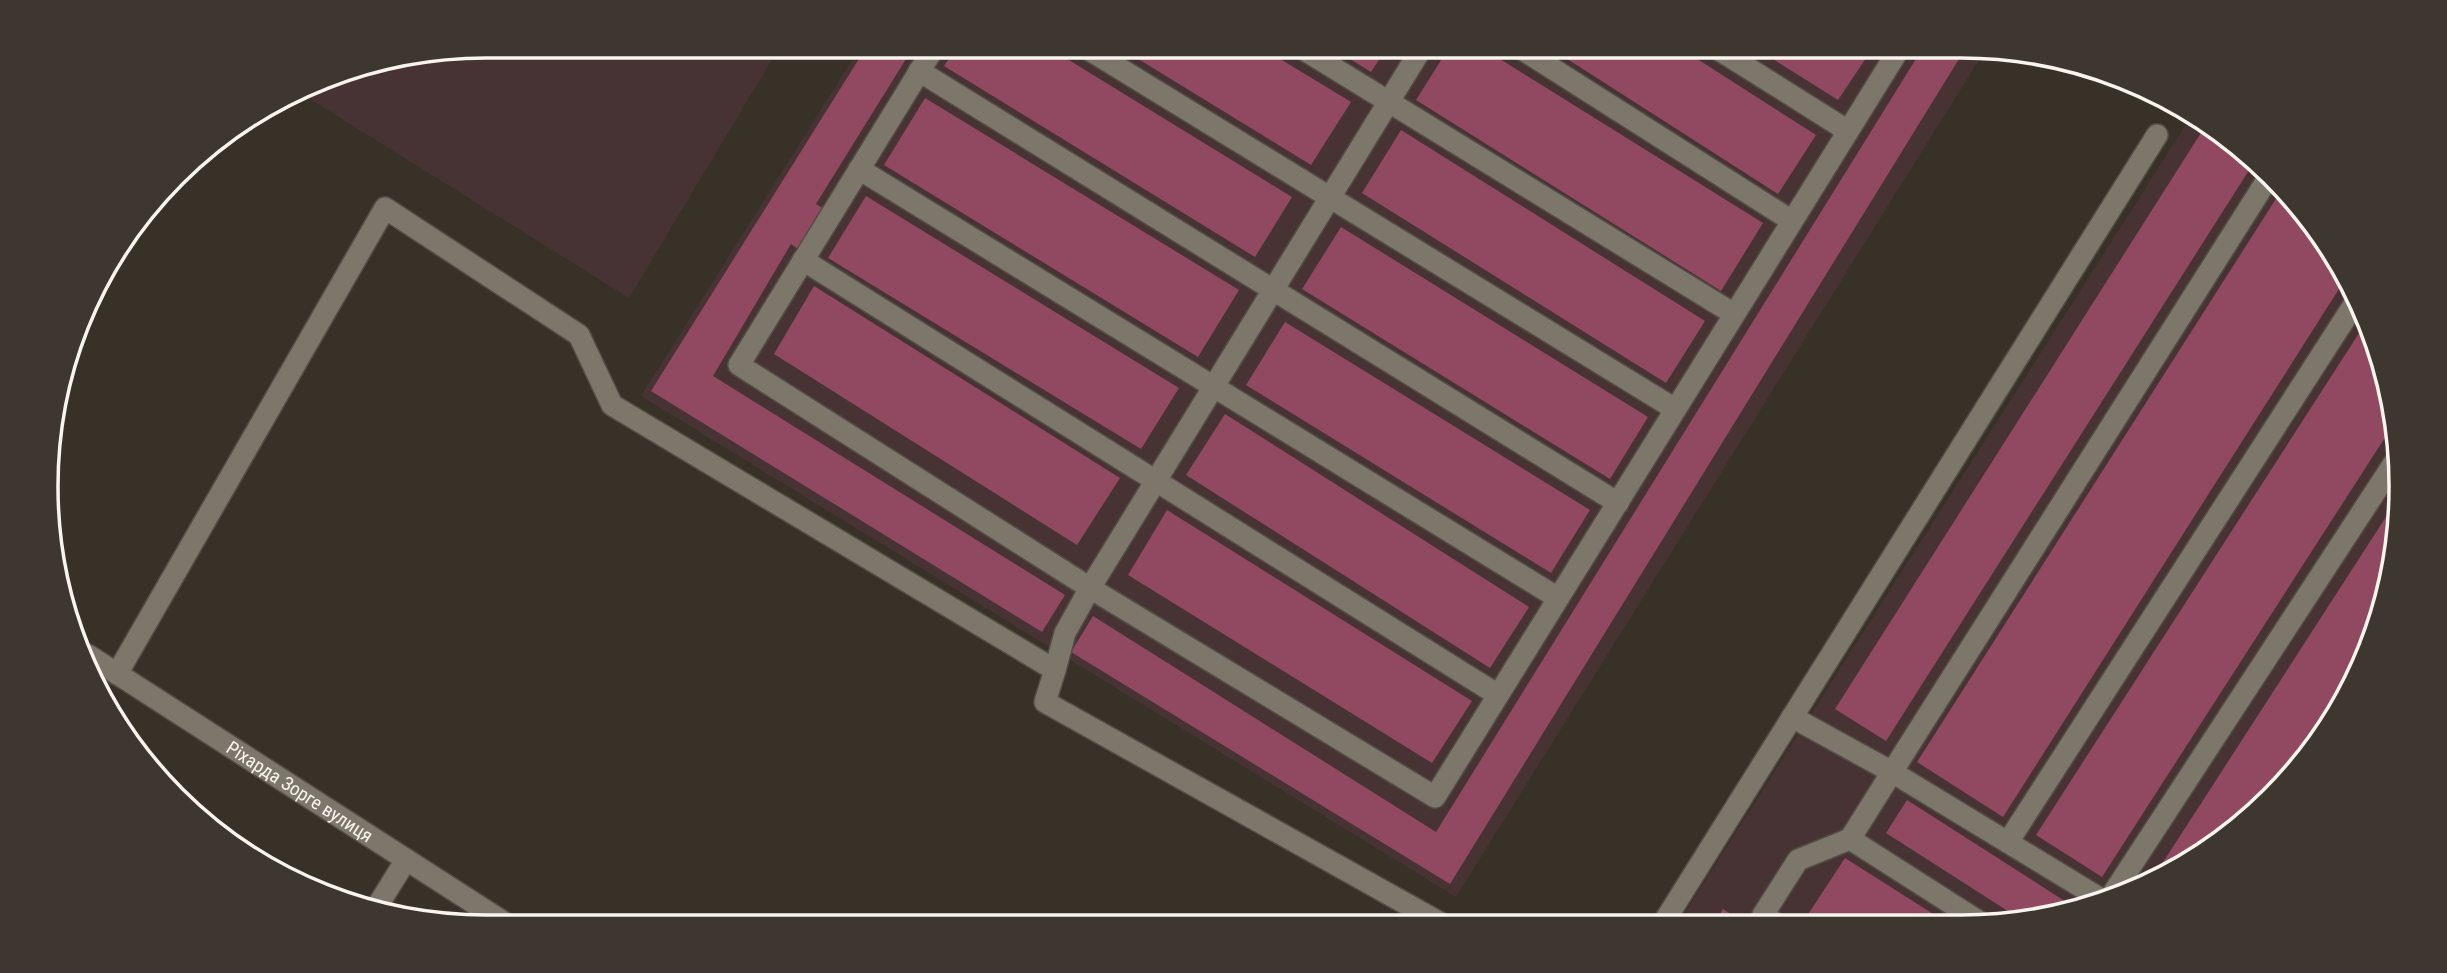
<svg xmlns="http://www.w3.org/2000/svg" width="2447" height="973" font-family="'Roboto Condensed',sans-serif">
	<rect width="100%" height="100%" fill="#373128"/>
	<path fill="#483334" d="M487,46h293l-151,252 -327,-204 42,-25z
		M861,46h1099l26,3 -530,848 -815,-501z
		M2190,118l39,19 114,129 55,163 -12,172 -44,106 -90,111 -97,64 -137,42 -341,1z"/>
	<path fill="#914861" d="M867,46h47l-98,158 10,6 -25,41 -10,-7 -78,132 352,219 -23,37 -391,-241z
		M957,46h89l246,151 -37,60 -311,-191z
		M1117,46h142l92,56 -40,63z
		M1329,46h59l-17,26z
		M1450,46h29l284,177 -42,68 -305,-191z
		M1547,46h130l139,89 -38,59z
		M1752,46h122l-36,54z
		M1924,46h43l-517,838 -379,-232 22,-36 343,216z
		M925,98l314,192 -41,67 -314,-192z
		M2206,125l23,12 24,27 -367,577 -51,-32z
		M1401,130l304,191 -39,62 -304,-190z
		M2279,194l64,72 3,12 -343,539 -86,-55z
		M866,196l313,192 -38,61 -313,-191z
		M1341,227l307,190 -38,62 -308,-190z
		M814,286l306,192 -43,67 -303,-191z
		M1285,322l305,188 -39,63 -305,-188z
		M2363,327l32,95 -293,455 -66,-42z
		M1225,414l304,193 -39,61 -304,-193z
		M2393,506l-7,95 -44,106 -90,111 -103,66z
		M1167,510l305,191 -40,62 -304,-188z
		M1907,800l167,107 -49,15 -139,-89z
		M1845,858l104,66h-136l-8,-5z
		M1723,909l23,15h-32z"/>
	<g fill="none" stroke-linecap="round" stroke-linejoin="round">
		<g stroke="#524e45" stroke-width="24">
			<g id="minor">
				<path d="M935,46l-196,319 351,223 345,209 466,-751"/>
				<path d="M1083,46l592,363"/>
				<path d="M1298,46l436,268"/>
				<path d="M1517,46l275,175"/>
				<path d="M1713,46l135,85"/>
				<path d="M919,71l699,432"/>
				<path d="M859,169l699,429"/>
				<path d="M803,260l695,435"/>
				<path id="s1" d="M88,655l423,272"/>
				<path d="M1055,670l10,-37 25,-45 333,-542"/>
				<path d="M117,674l268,-466 194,127 33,70 443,265 -10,32 399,223"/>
				<path d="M1850,839l133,85"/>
				<path d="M2008,842l347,-539"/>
				<path d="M2112,895l284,-435"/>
				<path d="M2101,899l-209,-127 375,-592"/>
				<path d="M373,913l33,-53"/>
				<path d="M1777,924l-14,-9 35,-55 52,-21 42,-67 -100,-55"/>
				<path d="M1662,925l495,-790"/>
			</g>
		</g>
		<use href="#minor" stroke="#7d766b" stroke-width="21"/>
	</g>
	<g text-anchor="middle" stroke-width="5" stroke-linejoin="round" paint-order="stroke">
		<g font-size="19" fill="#f8f4ee" stroke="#2d271e">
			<text dy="7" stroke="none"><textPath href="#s1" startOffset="252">Ріхарда Зорге вулиця</textPath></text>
		</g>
	</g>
	<path d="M0 0H2447V973H0ZM486 58H1961A428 428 0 0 1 2389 486V487A428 428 0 0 1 1961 915H486A428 428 0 0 1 58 487V486A428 428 0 0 1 486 58Z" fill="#3d372f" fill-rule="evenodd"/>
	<path fill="none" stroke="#f8f4ee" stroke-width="3.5" d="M486 58H1961A428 428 0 0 1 2389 486V487A428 428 0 0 1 1961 915H486A428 428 0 0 1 58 487V486A428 428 0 0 1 486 58Z"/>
</svg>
